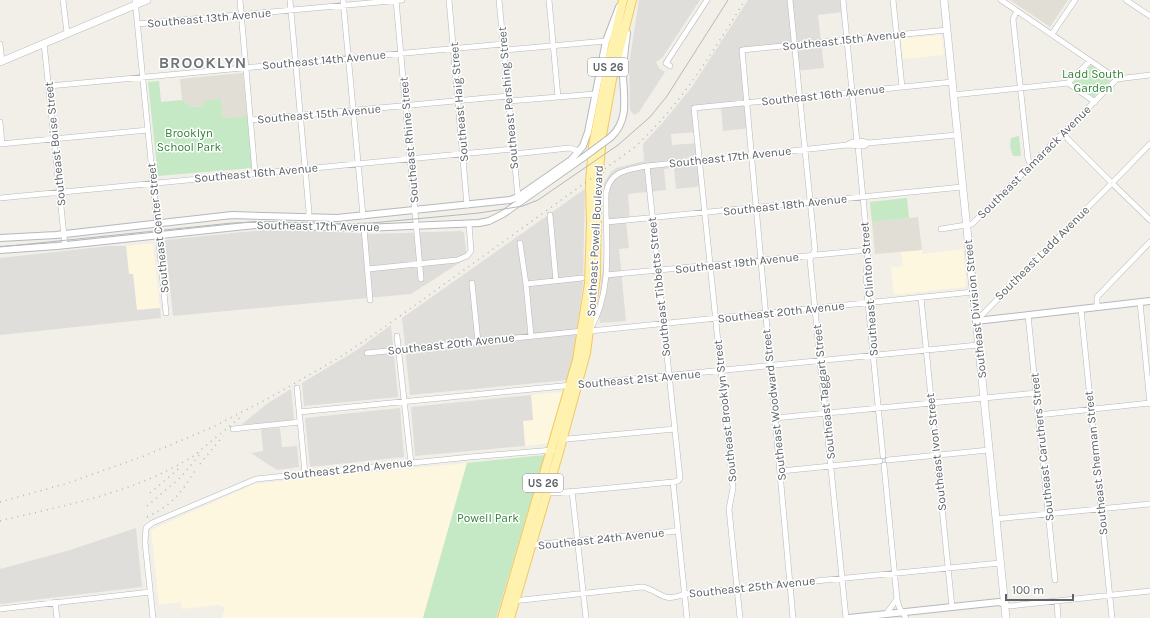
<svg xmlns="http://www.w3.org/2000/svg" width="1150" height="618" font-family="Karla,sans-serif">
	<rect width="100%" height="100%" fill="#f1efe8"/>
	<path fill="#fef7e0" d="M941,35l3,20 -41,4 -2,-20z
		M145,244h8l7,64 -23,2 -4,-36h-4l-3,-28z
		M963,249l3,34 -1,4 -71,8 -3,-28 12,-1 -2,-14 21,-2 1,4z
		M562,392l2,2 -14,49 -25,3 -2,-25 10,-1 -2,-25z
		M467,463l-44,155h-201l3,-11 -7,-2 -36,4 -1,-7 -22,3 -8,-75 104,-46z"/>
	<path fill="#e0deda" d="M639,0h61l-38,58 -6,4 3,6 6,4 -26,40 -5,3 -4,-5 -1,-46z
		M748,0h94l1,12 -25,3 6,53 -29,3 -2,-25 -49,5 7,77 -28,3 -2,-24 -25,2 2,23 -27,2 1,11 27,-2 4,43 -27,3 -2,-21 -10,1 2,21 -38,4 2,27 -4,1 3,26 -10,1 7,72 -26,2 -2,-17 6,-47v-76l7,-11 5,-4 28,-7 -1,-17 22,-24 27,-33z
		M585,189l-2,95 -10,76 -5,20 -158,15 -8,-77z
		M273,229l99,5 89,-3 3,2 3,25 -56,36 -238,22 -8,-76z
		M109,246h17l3,28h4l4,36 23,-2 1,10 -161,17v-77z
		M391,325l7,72 -94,9 -2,-23 55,-33z
		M291,389l3,31 -53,5 27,-22z
		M531,395l2,25 -10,1 2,25 -110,10 -4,-49z
		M400,408l4,49 -94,10 -5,-49z
		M280,428l2,19 15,-1 2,21 -22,3 -26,-17 12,-2 -2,-22z
		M136,528l6,59 -142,17v-35l67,-18z"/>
	<path fill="#e1ded6" d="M1010,0h58l-18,27z
		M243,73l4,43 -24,2 -2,-18 -17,1v5l-12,1 -10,-7 -2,-21z
		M918,217l4,33 -47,4 -3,-32z"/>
	<path fill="#c5e8c5" d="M1091,65l21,14 -18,18 -21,-14z
		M159,81l2,21 21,-2 10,7 12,-1v-5l17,-2 2,19 24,-2 5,52 -94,8 -10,-94z
		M1019,136l2,20h-8l-3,-9 1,-9z
		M907,198l2,20 -37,4 -2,-20z
		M545,455l-49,163h-73l44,-155z"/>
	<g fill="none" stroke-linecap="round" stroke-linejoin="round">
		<g stroke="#b5b8bc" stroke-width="6">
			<path id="minor" d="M63,0l4,33
				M135,0l31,313
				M240,0l15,173
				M290,0l19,212 -1,5
				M343,0l20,216
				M396,0l25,279
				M449,0l18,205
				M499,0l19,197
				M549,0l9,97
				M790,0l25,250 -5,10 36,358
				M843,0l14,142
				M893,0l9,87
				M1001,0l116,79
				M1126,0l24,16
				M1017,11l-4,8 15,140 3,6
				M137,24l265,-24
				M1052,34l23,-34
				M44,43l21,202
				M0,44l2,18
				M504,50l102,-9
				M1090,61l-22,22 27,19
				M670,66l-4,-3 41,-63
				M1117,79l33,-4
				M49,86l454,-42
				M953,95l115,-12
				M509,101l86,-7
				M250,120l258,-24
				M0,122l2,22
				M1063,134l47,47
				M0,144l148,-14
				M847,145c6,-4 14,-5 21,-2l89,-8
				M858,146l10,104 -2,30 2,23 15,153
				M514,154l55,-6 10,3
				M1114,181l36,-37
				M1114,185l36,35
				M0,198l513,-49
				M550,215l6,66
				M607,222l355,-35
				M364,228l6,72
				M941,229l31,-5 145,-145
				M520,243l6,41 5,52
				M368,269l89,-9 10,-4 4,-5 -2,-27
				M606,275l262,-25
				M472,283l6,59
				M526,284l56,-6
				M921,298l31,309
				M1140,302l10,102
				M1097,307v-10l53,-55
				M1081,309l31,309
				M1028,315l27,265
				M976,321l134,-136
				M591,328c23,-41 14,-90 15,-135 4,-23 22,-23 41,-27l200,-21 17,1 4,-3
				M590,331l383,-39
				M397,336l14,127
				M367,353l216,-22
				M297,388l8,86
				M299,412l679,-67
				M1038,415l112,-12
				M775,418l261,-25
				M233,429l67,-7
				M560,437l7,2 108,-10
				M888,460l101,-10
				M884,465l13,134 2,8 7,11
				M781,471l99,-10
				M673,482l14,136
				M546,491l6,2 26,-2 95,-9 5,-1 2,-3 -33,-312
				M572,491l14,127
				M996,519l154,-15
				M530,545l148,-14
				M513,601l129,-14c18,3 19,17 42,7l316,-31
				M1057,601l1,17
				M55,602l2,16
				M1004,604l6,2 140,-15
				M0,609l150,-17
				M886,614l11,-15
				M153,618l-8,-76 1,-14 6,-5 104,-44 214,-22 83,-7
				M740,618l-11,-109 4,-21 -39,-380 258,-26
				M793,618l-51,-568 205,-20"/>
		</g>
		<g stroke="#b5b8bc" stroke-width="8">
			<path id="tertiary" d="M611,137c18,-17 13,-38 12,-61 0,-14 2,-29 4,-43
				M0,238l56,-3 176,-20 105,3 173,-18 8,-3 53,-37 12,-14 5,-14 18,-91 13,-34
				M0,250l57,-4 198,-21 109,3 115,-5 10,-2 14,-7 81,-57
				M976,321l174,-20
				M849,618l150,-16 5,2"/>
		</g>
		<g stroke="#b6babf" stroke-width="8">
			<path id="secondary" d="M944,0l62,618
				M0,62l147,-62"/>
		</g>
		<g stroke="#f2c960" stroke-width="10">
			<path id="primary" d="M502,618l75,-258 12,-77 2,-59 -1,-42 3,-36 16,-84 14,-62
				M510,618l49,-166 27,-99 10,-77 1,-82 5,-59 10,-56 20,-79"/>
		</g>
		<use href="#minor" stroke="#fff" stroke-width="5"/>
		<use href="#tertiary" stroke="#fff" stroke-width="6"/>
		<use href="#secondary" stroke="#fff" stroke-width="7"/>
		<use href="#primary" stroke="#fff2af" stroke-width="8"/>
		<path stroke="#b6b7b8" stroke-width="1" d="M0,247l232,-24 32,-1 74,2 33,-1 108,-10 44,-7 15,-6 80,-55 32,-28 17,-21 61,-96"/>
		<path stroke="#b6b7b8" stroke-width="1.5" stroke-dasharray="1 5" stroke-linecap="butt" d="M197,453l45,-37
			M200,464l23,-28
			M150,493l32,-27
			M0,502l65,-18 79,-28 69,-29 58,-30 71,-41 44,-30 249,-179c47,-44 77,-94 110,-147
			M147,506l34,-29 20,-24
			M147,517c25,-12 33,-23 48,-46
			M0,521c69,-17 141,-29 201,-70"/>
		<g stroke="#b5b8bc" stroke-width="8" stroke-linecap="butt">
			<path id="tertiary-bridge" d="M584,157l27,-20"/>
		</g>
		<use href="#tertiary-bridge" stroke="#fff" stroke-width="6"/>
	</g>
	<g text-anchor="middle" stroke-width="3" stroke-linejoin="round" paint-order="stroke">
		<g fill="#fff" stroke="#8f9295" stroke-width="1">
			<rect x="588" y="58" width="40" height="18" rx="3"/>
			<rect x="523" y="474" width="40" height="18" rx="3"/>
		</g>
		<g font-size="11" font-weight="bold" fill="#5f6368">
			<text x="608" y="71">US 26</text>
			<text x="543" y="487">US 26</text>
		</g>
		<g font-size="12" fill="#5f6368" stroke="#fff">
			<text transform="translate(209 18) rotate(-5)" y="4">Southeast 13th Avenue</text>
			<text transform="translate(844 40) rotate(-6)" y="4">Southeast 15th Avenue</text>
			<text transform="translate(324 60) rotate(-5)" y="4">Southeast 14th Avenue</text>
			<text transform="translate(823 95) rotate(-6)" y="4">Southeast 16th Avenue</text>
			<text transform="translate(508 98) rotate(-95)" y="4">Southeast Pershing Street</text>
			<text transform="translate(459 102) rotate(-95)" y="4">Southeast Haig Street</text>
			<text transform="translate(319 114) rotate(-5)" y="4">Southeast 15th Avenue</text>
			<text transform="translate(409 140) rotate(-95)" y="4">Southeast Rhine Street</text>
			<text transform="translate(55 144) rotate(-96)" y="4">Southeast Boise Street</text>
			<text transform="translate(730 157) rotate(-6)" y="4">Southeast 17th Avenue</text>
			<text transform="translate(1034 162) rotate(-45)" y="4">Southeast Tamarack Avenue</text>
			<text transform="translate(256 173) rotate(-5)" y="4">Southeast 16th Avenue</text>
			<text transform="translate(785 205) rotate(-6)" y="4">Southeast 18th Avenue</text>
			<text transform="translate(318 226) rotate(1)" y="4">Southeast 17th Avenue</text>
			<text transform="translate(158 228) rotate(-96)" y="4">Southeast Center Street</text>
			<text transform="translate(595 241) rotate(-87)" y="4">Southeast Powell Boulevard</text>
			<text transform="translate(1042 253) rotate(-45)" y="4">Southeast Ladd Avenue</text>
			<text transform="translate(737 263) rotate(-6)" y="4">Southeast 19th Avenue</text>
			<text transform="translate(659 287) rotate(-96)" y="4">Southeast Tibbetts Street</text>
			<text transform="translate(869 289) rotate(-94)" y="4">Southeast Clinton Street</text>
			<text transform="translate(975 309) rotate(-96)" y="4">Southeast Division Street</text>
			<text transform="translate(781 312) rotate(-6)" y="4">Southeast 20th Avenue</text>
			<text transform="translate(451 344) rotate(-6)" y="4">Southeast 20th Avenue</text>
			<text transform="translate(639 379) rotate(-5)" y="4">Southeast 21st Avenue</text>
			<text transform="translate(824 392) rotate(-96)" y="4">Southeast Taggart Street</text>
			<text transform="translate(774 405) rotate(-96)" y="4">Southeast Woodward Street</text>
			<text transform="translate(725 411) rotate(-96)" y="4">Southeast Brooklyn Street</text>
			<text transform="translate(1042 447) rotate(-96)" y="4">Southeast Caruthers Street</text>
			<text transform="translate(936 452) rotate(-96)" y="4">Southeast Ivon Street</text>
			<text transform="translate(1096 463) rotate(-96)" y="4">Southeast Sherman Street</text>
			<text transform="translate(348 469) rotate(-6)" y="4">Southeast 22nd Avenue</text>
			<text transform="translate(601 539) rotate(-6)" y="4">Southeast 24th Avenue</text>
			<text transform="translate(752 587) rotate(-6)" y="4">Southeast 25th Avenue</text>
		</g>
		<g font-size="12" fill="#348238" stroke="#fff">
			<text x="1093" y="78">Ladd South<tspan x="1093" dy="14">Garden</tspan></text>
			<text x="189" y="137">Brooklyn<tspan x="189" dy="14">School Park</tspan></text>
			<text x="488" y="522">Powell Park</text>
		</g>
		<g font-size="16" font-weight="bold" letter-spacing="1" fill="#70757a" stroke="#fff">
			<text x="203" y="68">BROOKLYN</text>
		</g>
	</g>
	<path d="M1006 594v6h67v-6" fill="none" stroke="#5f6368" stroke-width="2"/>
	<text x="1012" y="594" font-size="12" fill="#5f6368" stroke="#ffffff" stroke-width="3" paint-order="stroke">100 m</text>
</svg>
